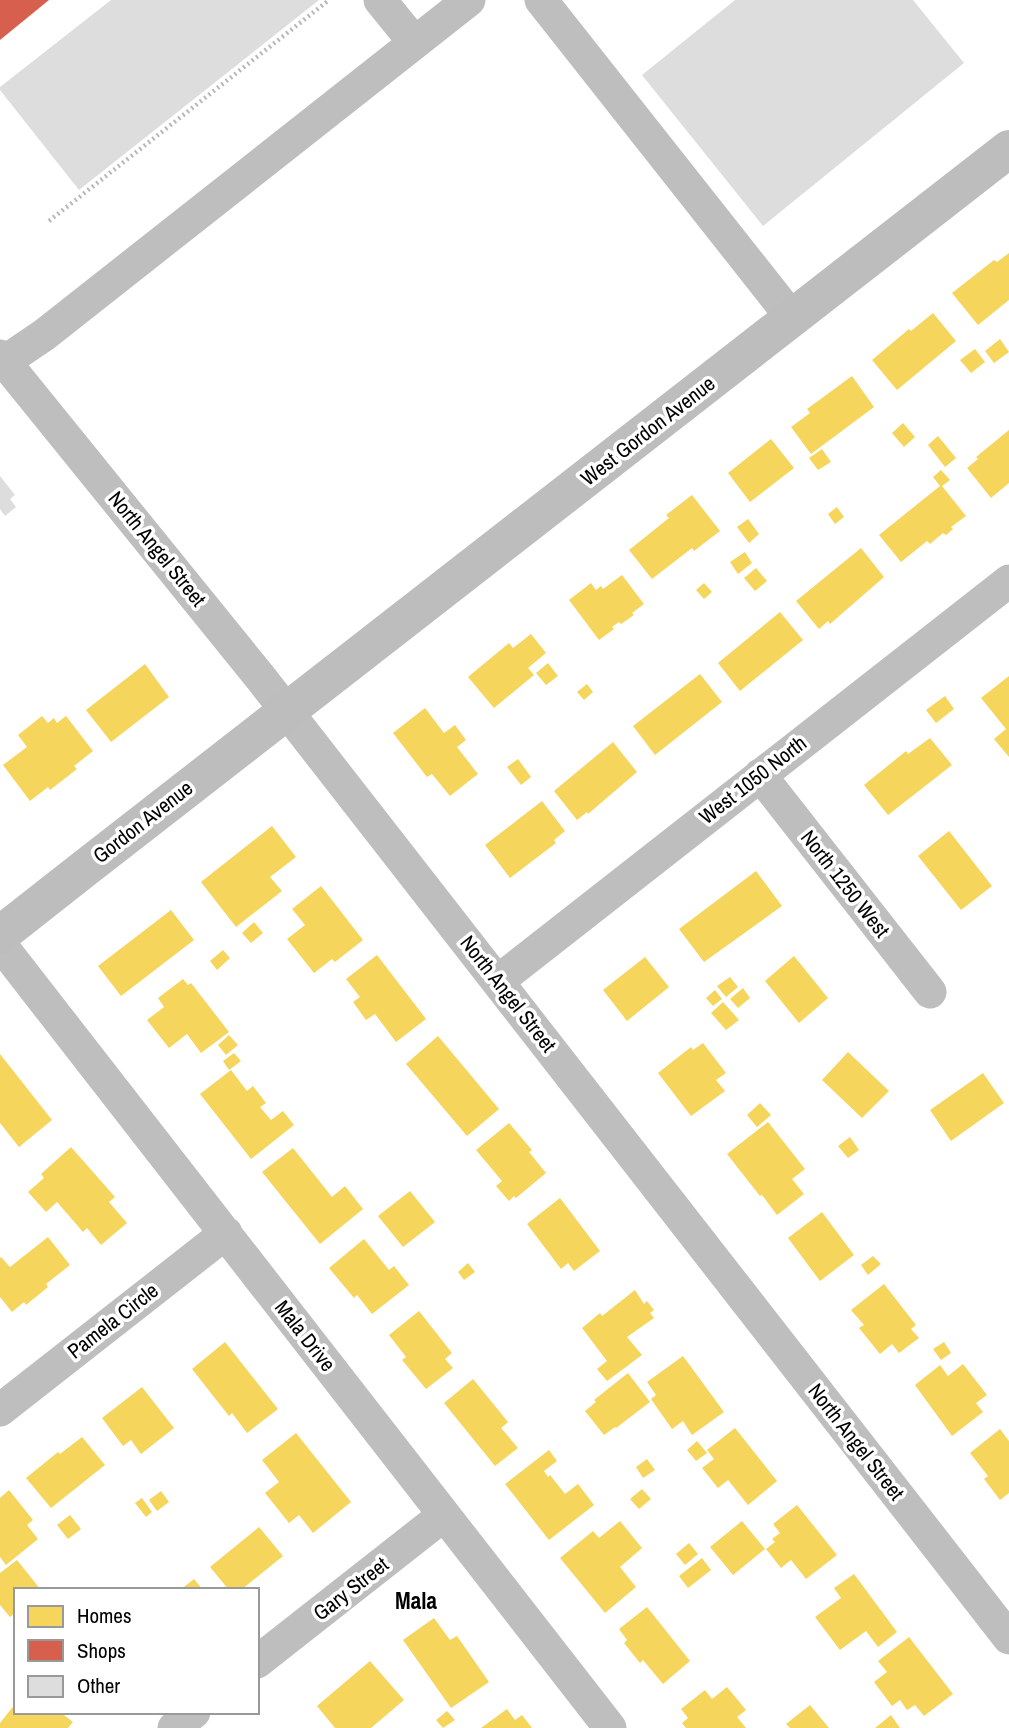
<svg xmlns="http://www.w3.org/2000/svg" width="1009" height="1728" font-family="'Archivo Narrow',sans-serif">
	<rect width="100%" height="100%" fill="#fff"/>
	<path fill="#f6d55c" d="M1009,253v47l-31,25 -26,-32 42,-33 3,2z
		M933,313l23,28 -59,49 -25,-30 37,-31 2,2z
		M1000,339l9,13 -15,11 -9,-12z
		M975,349l10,13 -14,11 -11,-13z
		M852,376l22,31 -63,47 -20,-27 19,-14 -3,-4z
		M903,423l12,14 -11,10 -12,-14z
		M1009,430v53l-18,15 -24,-30 11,-9 -2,-2z
		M938,436l18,22 -11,9 -17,-22z
		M771,439l23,29 -44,34 -22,-29z
		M822,449l9,13 -13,8 -9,-12z
		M941,470l9,10 -8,6 24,30 -15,11 2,2 -7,6 -3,-2 -13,11 -3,-3 -26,21 -22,-27 61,-49 -7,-9z
		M692,495l28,36 -26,20 -2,-3 -40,31 -23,-29 40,-32 -3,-3z
		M837,507l7,10 -9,7 -7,-10z
		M748,519l11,15 -10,9 -12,-16z
		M861,548l23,29 -54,47 -2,-3 -9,8 -23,-28z
		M745,552l7,11 -14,11 -8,-12z
		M756,568l11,13 -12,10 -11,-13z
		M622,575l22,29 -12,9 2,2 -13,9 -2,-2 -7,5 2,2 -15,11 -30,-40 22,-17 5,7 5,-4 2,3z
		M704,583l8,9 -8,7 -8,-9z
		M780,612l23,28 -63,51 -22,-28z
		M531,634l15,19 -18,15 6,7 -40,33 -26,-31 41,-34 4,5z
		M548,663l10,13 -12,9 -10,-12z
		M145,664l24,33 -58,45 -25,-32z
		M700,674l22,28 -67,53 -22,-29z
		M1009,676v81l-15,-18 12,-10 -25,-31z
		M587,684l6,8 -9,8 -7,-8z
		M945,696l9,13 -18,14 -10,-13z
		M425,708l19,25 11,-8 11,15 -9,7 21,27 -28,22 -18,-22 -5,3 -34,-44z
		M42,716l6,7 6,-5 3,5 9,-7 27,35 -19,15 3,3 -27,21 -2,-3 -18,14 -27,-36 24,-18 -9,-12z
		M930,738l22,27 -64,50 -24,-30 42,-34 2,3z
		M613,742l24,30 -49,42 -1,-2 -10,8 -23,-29z
		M518,759l13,18 -10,8 -14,-18z
		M542,801l23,30 -11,9 2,3 -46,35 -25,-33z
		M272,826l24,31 -26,20 12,14 -46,36 -35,-45z
		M949,831l43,55 -31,24 -43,-54z
		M756,871l26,35 -78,56 -25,-33z
		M321,886l42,54 -28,22 -3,-3 -18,14 -27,-34 18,-14 -13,-16z
		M171,910l23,30 -73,56 -23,-30z
		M254,922l9,11 -12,10 -9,-10z
		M223,950l7,8 -13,12 -7,-9z
		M377,955l49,64 -30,23 -21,-28 -9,6 -13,-18 7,-5 -14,-18z
		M794,956l34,42 -29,25 -34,-42z
		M645,957l24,30 -42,34 -24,-31z
		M730,977l8,10 -12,10 -9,-11z
		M183,979l5,6 3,-2 38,49 -28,21 -14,-19 -18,14 -22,-28 17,-13 -6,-9z
		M743,988l7,10 -12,10 -8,-9z
		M715,990l7,9 -9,7 -7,-8z
		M723,1002l16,18 -13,10 -15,-17z
		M229,1035l9,10 -12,10 -8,-10z
		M438,1036l61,73 -32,27 -61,-72z
		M703,1043l23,30 -10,7 9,11 -34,25 -33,-43 33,-26 2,3z
		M848,1052l41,39 -27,27 -40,-38z
		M234,1053l7,8 -12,9 -6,-9z
		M0,1054l52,66 -33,27 -19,-24z
		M231,1070l16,21 6,-5 13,17 -6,4 11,13 12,-9 11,14 -43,34 -51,-65z
		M983,1073l21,30 -53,38 -21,-31z
		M760,1103l11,12 -14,12 -10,-12z
		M768,1122l37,47 -13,10 12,15 -27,21 -15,-20 -2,1 -33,-42z
		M509,1123l23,27 -3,2 17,21 -30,25 -2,-2 -5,5 -13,-15 6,-5 -26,-31z
		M850,1137l9,13 -11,8 -10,-12z
		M71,1147l44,50 -6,5 18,21 -26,22 -14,-17 -4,4 -26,-30 -11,10 -18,-20 16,-14 -3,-4z
		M293,1148l39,49 13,-11 18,23 -43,35 -58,-72z
		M410,1191l25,31 -32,25 -25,-31z
		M560,1198l40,53 -26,20 -6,-8 -7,6 -34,-45z
		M822,1212l32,43 -34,26 -32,-43z
		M48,1237l22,28 -24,19 2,3 -22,18 -2,-3 -12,10 -12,-15v-39l1,-1 9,10z
		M364,1239l25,31 5,-4 15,19 -37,29 -15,-19 -3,3 -25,-30z
		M873,1256l8,8 -13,11 -7,-10z
		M468,1263l7,9 -11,8 -6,-8z
		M884,1284l32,41 -5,4 8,9 -20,15 -7,-9 -12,10 -21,-26 5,-3 -13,-15z
		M635,1290l9,14 3,-3 7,9 -4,3 4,5 -27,19 15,18 -35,26 -10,-12 10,-8 -25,-33 18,-15 2,3z
		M419,1311l33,42 -7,6 8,9 -27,21 -24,-29 4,-3 -17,-22z
		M225,1342l53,67 -31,24 -15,-20 -3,3 -37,-47z
		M944,1342l7,11 -10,7 -8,-11z
		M683,1356l41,56 -32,23 -9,-14 -11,8 -21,-30 5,-4 -9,-13z
		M963,1364l24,31 -11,8 7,9 -31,24 -37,-51 25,-20 8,11z
		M628,1373l22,29 -34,26 -1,-1 -11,8 -19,-24 11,-9 -2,-2z
		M473,1379l35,43 -7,6 17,20 -23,18 -51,-63z
		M142,1387l32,41 -33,26 -10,-14 -8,6 -21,-28z
		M735,1428l42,53 -29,24 -20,-25 -10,8 -16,-20 12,-9 -7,-9z
		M1000,1429l9,12v52l-9,7 -16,-21 4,-3 -18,-23z
		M296,1433l55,69 -38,31 -14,-18 -10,8 -24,-30 14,-11 -17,-22z
		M82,1437l23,28 -54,43 -25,-30 32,-26 2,2z
		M697,1441l10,12 -11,8 -9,-11z
		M549,1450l8,11 -13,10 4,6 2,-2 15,19 13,-10 16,21 -45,35 -44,-56z
		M647,1459l8,11 -12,8 -7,-11z
		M642,1489l9,10 -12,10 -9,-10z
		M9,1490l24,30 -6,5 11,14 -32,26 -6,-8v-59z
		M161,1491l8,11 -12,9 -8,-11z
		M142,1498l10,14 -6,5 -11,-14z
		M797,1505l40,50 -31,24 -15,-19 -10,8 -15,-19 9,-7 -3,-3 8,-6 -7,-9z
		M70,1515l11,14 -13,10 -11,-14z
		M620,1521l22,27 -22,19 16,20 -31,26 -45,-55 33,-27 6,7z
		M742,1521l23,28 -32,26 -23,-28z
		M259,1527l24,29 -42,34h-12l-19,-23z
		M689,1543l9,11 -13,11 -9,-11z
		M702,1558l9,12 -23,18 -9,-12z
		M17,1560l24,30h-25v22l-6,5 -10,-12v-32z
		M854,1574l43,58 -19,15 -12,-16 -26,19 -25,-33 26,-19 -7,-10z
		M194,1579l9,11h-23z
		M647,1607l43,54 -27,23 -20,-24 -3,3 -16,-20 3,-3 -8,-11z
		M434,1618l16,22 7,-4 32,46 -38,26 -48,-68z
		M909,1637l44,57 -29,22 -9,-11 -8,5 -7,-10 -8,6 -18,-24 13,-10 -9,-11z
		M370,1661l34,39 -33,28h-36l-18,-22z
		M727,1687l19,23 -9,7 9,11h-60l-4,-5 6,-5 -7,-9 24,-19 7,9z
		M16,1703v9h44l13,10 -5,6h-68v-5z
		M810,1705l19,23h-39l-4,-4z
		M507,1709l8,11 7,-5 10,13h-51z
		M447,1711l8,9 -12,8 -7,-8z
		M891,1715l9,13h-25z"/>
	<path fill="#d6604d" d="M0,0h49l-49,40z"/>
	<path fill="#ddd" d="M111,0h208l-240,190 -79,-100v-3z
		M735,0h178l51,63 -201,163 -121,-151z
		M0,476l15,19 -5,4 6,8 -11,9 -5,-7z"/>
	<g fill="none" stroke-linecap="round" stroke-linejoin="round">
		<path stroke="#b8b8b8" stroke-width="4.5" stroke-dasharray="2 3.5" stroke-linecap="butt" d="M49,221l280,-221"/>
		<path stroke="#bebebe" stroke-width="33" d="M380,0l34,42
			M541,0l252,319
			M0,356l260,321 749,961
			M4,362l40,-27 425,-335
			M760,775l170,217
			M0,944l610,784
			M498,981l511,-400
			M0,1410l226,-177
			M257,1662l187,-147
			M174,1728l20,-16"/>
		<path stroke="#bdbdbd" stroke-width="38" d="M0,935c335,-264 674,-523 1009,-786"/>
	</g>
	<g text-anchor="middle" stroke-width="7" stroke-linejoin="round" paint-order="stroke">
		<g font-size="21" fill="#000" stroke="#fff">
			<text transform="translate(648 431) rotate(-38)" y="7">West Gordon Avenue</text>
			<text transform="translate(157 549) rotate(51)" y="7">North Angel Street</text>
			<text transform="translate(753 780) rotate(-38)" y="7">West 1050 North</text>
			<text transform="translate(143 822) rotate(-38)" y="7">Gordon Avenue</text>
			<text transform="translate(845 884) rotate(52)" y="7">North 1250 West</text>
			<text transform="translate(508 994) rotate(52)" y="7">North Angel Street</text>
			<text transform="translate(113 1321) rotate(-38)" y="7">Pamela Circle</text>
			<text transform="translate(305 1336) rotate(52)" y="7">Mala Drive</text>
			<text transform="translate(856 1442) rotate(52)" y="7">North Angel Street</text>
			<text transform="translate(351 1589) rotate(-38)" y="7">Gary Street</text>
		</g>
		<g font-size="23" font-weight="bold" fill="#000" stroke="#fff">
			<text x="416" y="1609">Mala</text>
		</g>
	</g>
	<rect x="14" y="1588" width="245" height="126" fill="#ffffff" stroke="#999999" stroke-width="2"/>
	<rect x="28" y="1606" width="35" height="21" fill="#f6d55c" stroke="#999999" stroke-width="2"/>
	<text x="77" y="1623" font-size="21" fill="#000000">Homes</text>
	<rect x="28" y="1640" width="35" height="21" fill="#d6604d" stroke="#999999" stroke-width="2"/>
	<text x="77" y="1658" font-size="21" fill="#000000">Shops</text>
	<rect x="28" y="1676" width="35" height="21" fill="#dddddd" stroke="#999999" stroke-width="2"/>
	<text x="77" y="1693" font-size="21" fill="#000000">Other</text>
</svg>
